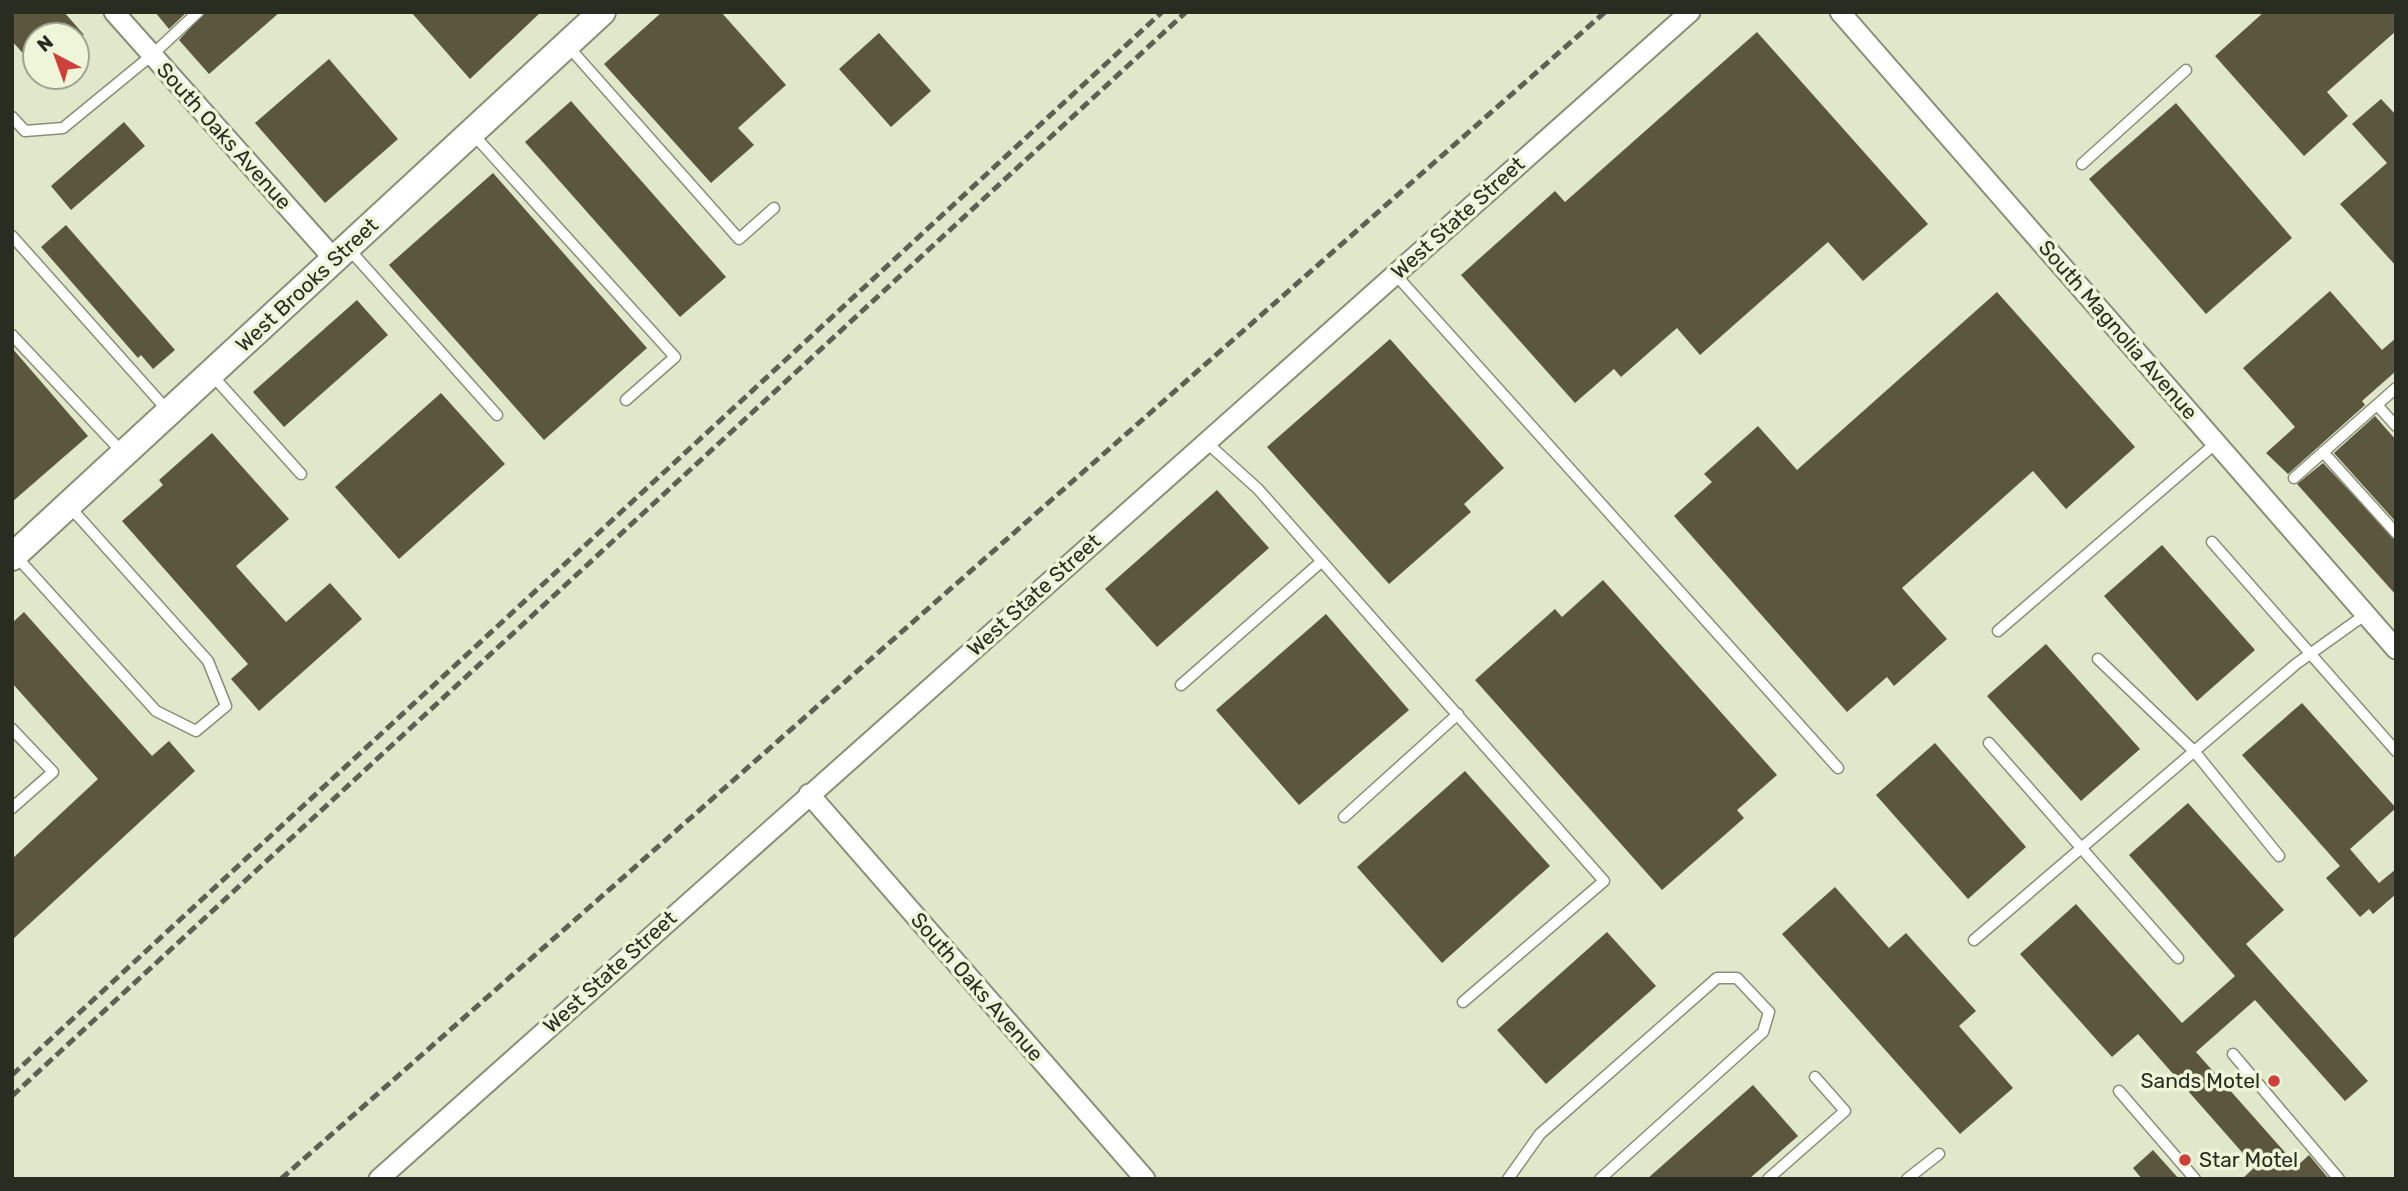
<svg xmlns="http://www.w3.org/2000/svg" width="2408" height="1191" font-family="Rubik,sans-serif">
	<rect width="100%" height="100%" fill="#e0e7cb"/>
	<path fill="#5b573e" d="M12,12h52l20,23h-49v32l-23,-26z
		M155,12h32l-18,17z
		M205,12h75l-71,62 -30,-34z
		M411,12h130l-71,67z
		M662,12h59l65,73 -48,43 16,17 -43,38 -107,-119z
		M2264,12h132v19l-69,61 21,24 -44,40 -89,-100z
		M1757,32l171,192 -65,57 -35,-39 -128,113 -23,-27 -56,49 -7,-8 -39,34 -114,-128 94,-84 10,11z
		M879,33l52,58 -40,36 -52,-58z
		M329,59l69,80 -73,64 -70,-80z
		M2381,99l15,16v151l-56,-62 47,-41 -35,-39z
		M571,101l155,176 -46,40 -155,-175z
		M2176,103l116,135 -86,76 -117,-135z
		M124,122l21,24 -74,64 -20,-24z
		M493,173l154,175 -103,92 -155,-175z
		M66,225l109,125 -22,19 -12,-14 -3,3 -97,-111z
		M2330,291l52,59 14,-12v33l-34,30 3,4 -77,69 -22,-21 29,-26 -52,-59z
		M1997,292l138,155 -69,62 -33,-38 -131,117 45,51 -53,47 -7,-9 -40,35 -173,-196 38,-34 -8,-8 54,-48 39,44z
		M357,300l31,35 -104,92 -31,-35z
		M1390,339l114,129 -40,36 7,8 -82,72 -122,-137z
		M12,348l76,88 -76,66z
		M441,393l64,71 -106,95 -64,-72z
		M2375,416l21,24v82l-62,-69z
		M212,433l77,86 -53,47 50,56 44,-39 32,36 -103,92 -28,-32 17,-15 -126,-143 41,-36 -4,-5z
		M2323,463l73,77v55l-99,-111z
		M1217,490l52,58 -112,99 -52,-58z
		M2162,545l93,105 -58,51 -93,-105z
		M1603,580l174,195 -40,35 7,8 -82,72 -187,-210 80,-71 7,8z
		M24,612l128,144 17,-15 26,30 -183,169v-81l86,-80 -86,-96v-60z
		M1326,614l83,96 -110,95 -83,-95z
		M2046,644l94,105 -59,52 -94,-105z
		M2302,703l94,105 -46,41 29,34 17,-14v25l-23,20 -4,-5 -9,8 -34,-39 14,-12 -98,-111z
		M1935,743l91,104 -58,52 -92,-104z
		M1465,771l85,95 -108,97 -85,-96z
		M2188,803l96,107 -38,34 122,137 -23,20 -90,-101 -59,52 101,114 12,-11 20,24h-87l13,-12 -117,-133 -26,23 -92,-103 56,-50 106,119 53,-47 -106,-121z
		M1835,887l54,61 17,-15 70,78 -17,15 54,62 -53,46 -178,-200z
		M1607,932l49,54 -110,98 -49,-54z
		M1753,1085l45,51 -49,43h-102z
		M2153,1150l26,29h-37l-9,-11z"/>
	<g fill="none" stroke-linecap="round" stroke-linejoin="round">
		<g stroke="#888f75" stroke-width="13">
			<path id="lane" d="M567,45l172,194 35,-31
				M12,117l13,14 38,-3 89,-73 46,-43
				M472,133l203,224 -49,43
				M2082,164l104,-94
				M12,236l157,176
				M348,248l149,167
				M1395,274l443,494
				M12,335l110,117
				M211,374l90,100
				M2377,405l19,21
				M1206,442l52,47 346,392 -141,121
				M2323,452l73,81
				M2294,478l102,-90
				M2212,542l184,209
				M15,555l141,156 40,20 30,-25 -18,-45 -139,-155
				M1998,631l218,-188
				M2098,659l96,92 85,105
				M1181,685l141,-124
				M12,729l41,43 -41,36
				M1989,743l189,215
				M1344,817l114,-103
				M1974,940l322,-276 70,-50
				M2233,1054l106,125
				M2119,1091l76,88
				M1508,1179l32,-45 177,-156h20l32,34 -6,20 -163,147
				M1768,1179l77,-68 -30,-34
				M1907,1179l32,-25"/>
		</g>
		<g stroke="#888f75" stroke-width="23">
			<path id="street" d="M114,12l221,248
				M1840,12l556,637
				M809,794l336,385
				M379,1179l1311,-1167"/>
		</g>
		<g stroke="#888f75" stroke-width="30">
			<path id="secondary" d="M12,557l590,-545"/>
		</g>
		<use href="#lane" stroke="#fff" stroke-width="10"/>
		<use href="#street" stroke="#fff" stroke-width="19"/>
		<use href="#secondary" stroke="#fff" stroke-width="26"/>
		<path stroke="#5d6151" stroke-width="5" stroke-dasharray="10 5" stroke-linecap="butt" d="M12,1075l1150,-1063
			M12,1096l1174,-1084
			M281,1179l1324,-1167"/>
	</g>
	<g fill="#ce403a" stroke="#eef5d8" stroke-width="2.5">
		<circle cx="2274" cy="1081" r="7"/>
		<circle cx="2185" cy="1160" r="7"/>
	</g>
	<g text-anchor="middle" stroke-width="7" stroke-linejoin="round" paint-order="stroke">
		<g font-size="21" fill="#292c21" stroke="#eef5d8">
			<text transform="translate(224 136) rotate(48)" y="7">South Oaks Avenue</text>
			<text transform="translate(1458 218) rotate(-42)" y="7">West State Street</text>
			<text transform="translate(307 285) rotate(-43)" y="7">West Brooks Street</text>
			<text transform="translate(2118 330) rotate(49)" y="7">South Magnolia Avenue</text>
			<text transform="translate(1034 595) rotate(-42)" y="7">West State Street</text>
			<text transform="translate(610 972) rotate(-42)" y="7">West State Street</text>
			<text transform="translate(977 987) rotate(49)" y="7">South Oaks Avenue</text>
		</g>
		<g font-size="21" fill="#292c21" stroke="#eef5d8" text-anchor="end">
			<text x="2260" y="1088">Sands Motel</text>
			<text x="2199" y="1167" text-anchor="start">Star Motel</text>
		</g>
	</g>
	<rect width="2408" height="1191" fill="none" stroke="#292c21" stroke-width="28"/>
	<g transform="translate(56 56) rotate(319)"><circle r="33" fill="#eef5d8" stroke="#9fa58f" stroke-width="2"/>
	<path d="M0-5L12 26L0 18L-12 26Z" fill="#ce403a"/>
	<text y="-10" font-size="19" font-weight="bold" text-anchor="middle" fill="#292c21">N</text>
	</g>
</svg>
